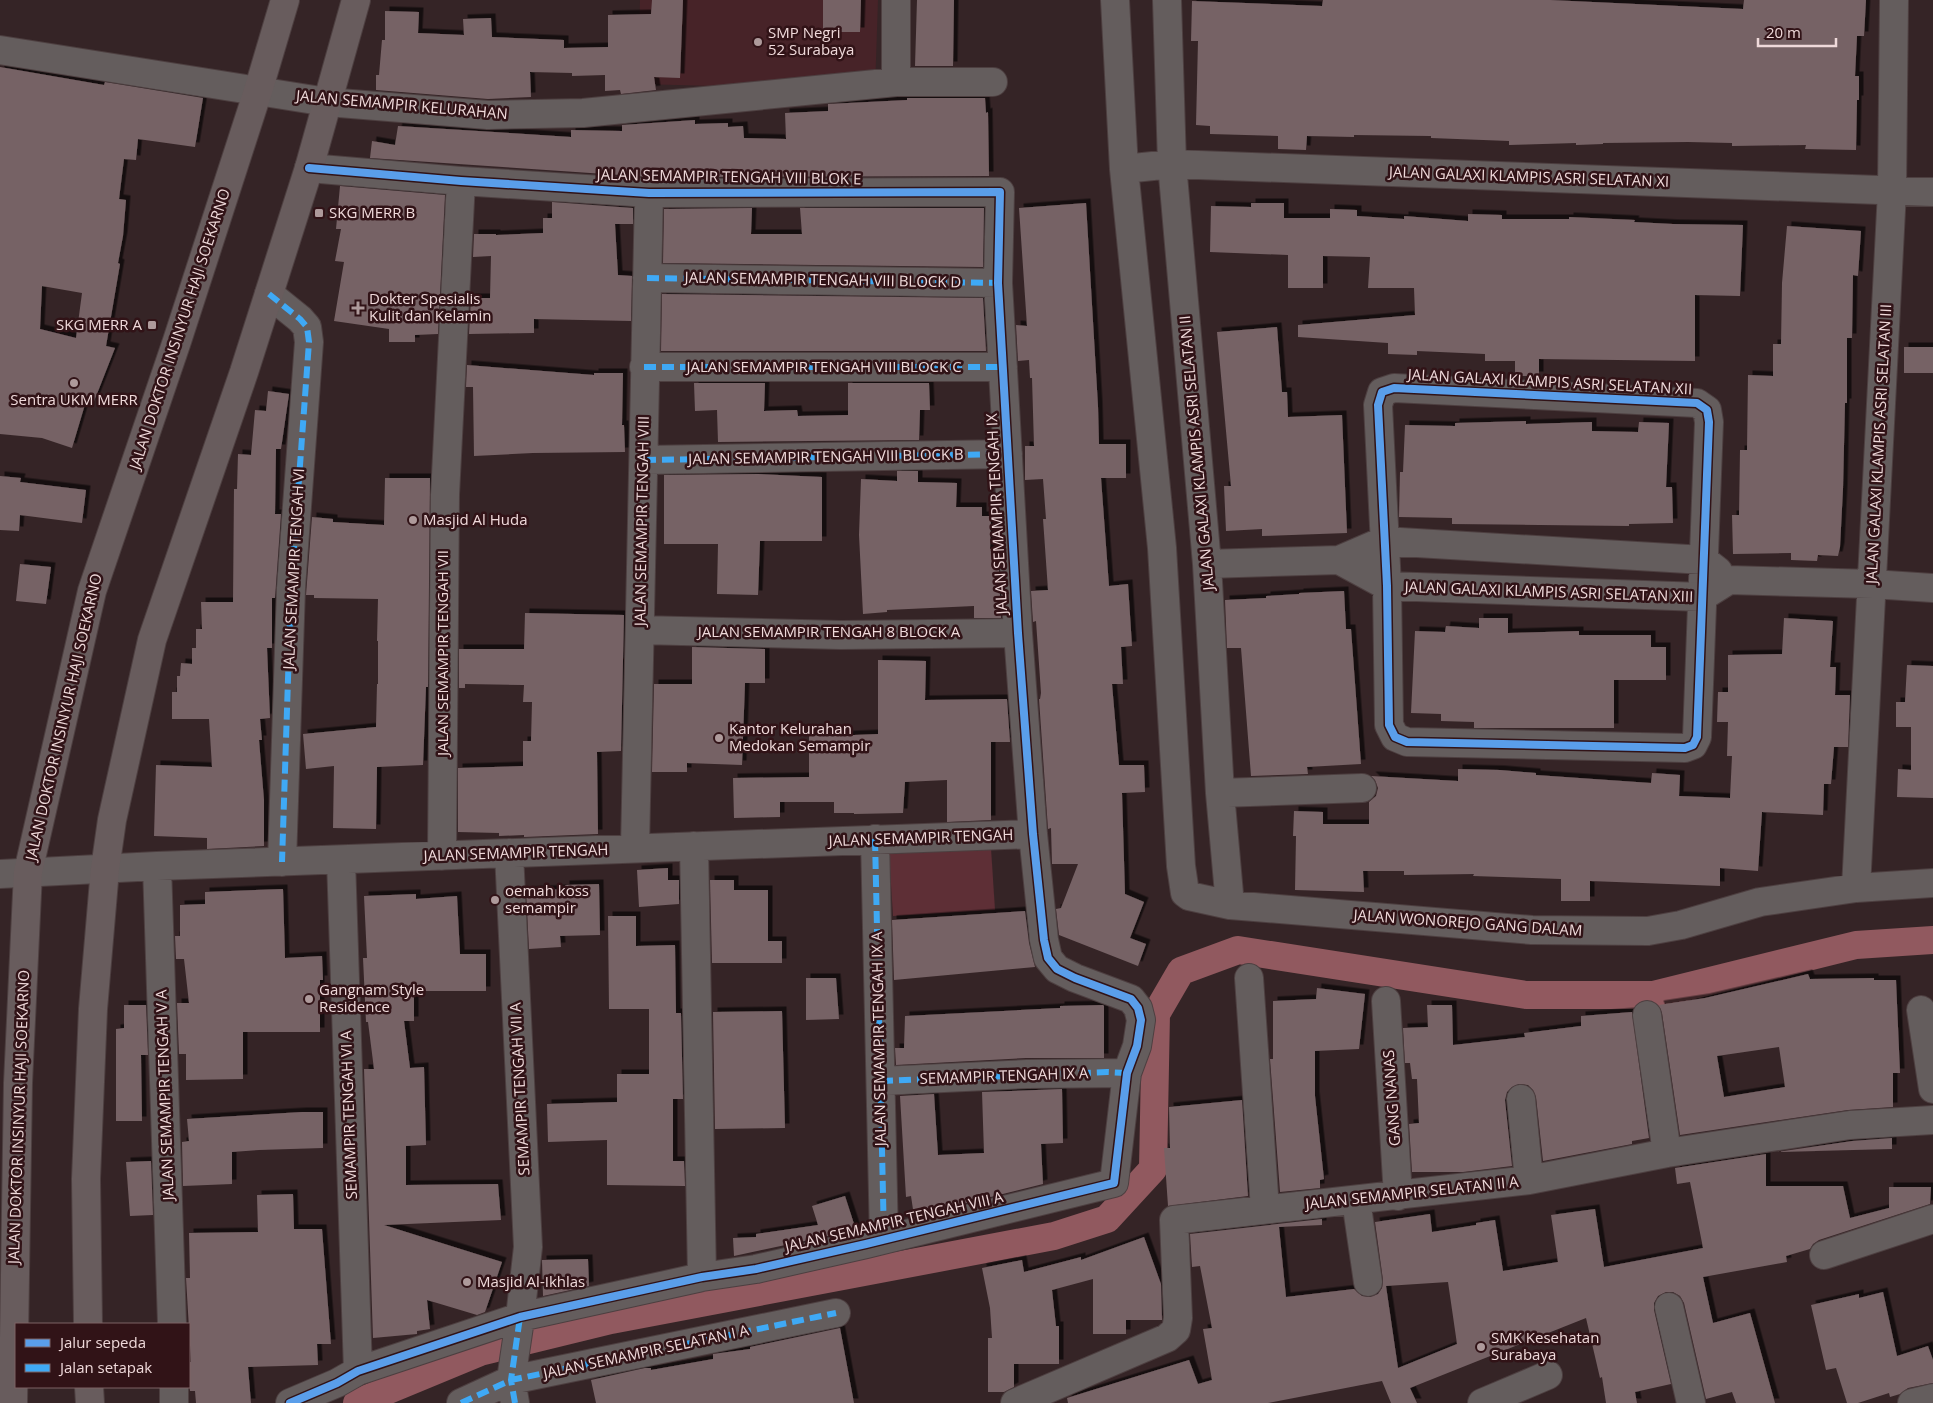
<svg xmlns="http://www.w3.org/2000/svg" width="1933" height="1403" font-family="'Open Sans',sans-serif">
	<defs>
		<filter id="shadow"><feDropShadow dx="4.5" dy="-4.5" stdDeviation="0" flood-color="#0009"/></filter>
	</defs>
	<rect width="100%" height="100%" fill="#352426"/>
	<path fill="#472328" d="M640,0h238l-3,90 -237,-6z"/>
	<path fill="#5e2f36" d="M991,848l4,62 -102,6 -4,-62z"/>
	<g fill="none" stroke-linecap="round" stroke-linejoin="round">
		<path stroke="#91595f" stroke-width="28" d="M357,1403l123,-51 131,-32 443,-84 53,-17 46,-50 3,-155 25,-43 57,-21 288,45h127l203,-50 77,-5"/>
	</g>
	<path fill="#766265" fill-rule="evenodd" filter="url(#shadow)" d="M652,0h31l-3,78 -26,-1 2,13 -35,4 -1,-4 -15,1v-16l-33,1v-3l-42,-1 1,25 -43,2 -112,-9v-15h3l3,-35h3v-29l34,1 -1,21 46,2 -1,-16 28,-1 1,19 72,3v8l44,-1v-32l43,-1z
		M823,0h38l-1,32h-37z
		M917,0h37l-1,66h-38z
		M1323,0h227l193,9 1,-9h122l-2,36h-7l-2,40h4v24h-2l-1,50 -51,-1 1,-4 -74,1v-3l-44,-1 -85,1v1l-27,1v-2l-67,2v-4l-78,-3v-2l-77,-1v2l-47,-1 -1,14 -28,-1v-13l-68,-2v-8l-14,-1 2,-84h-7l1,-40 130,5z
		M0,67l104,18 1,-3 98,16 -8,49 -57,-8 -2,21 -12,-1 -5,40 7,1 -3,36 -5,27 2,1 -14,82 9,2 -22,56 -7,-3 -14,47 -30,-10 -42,-4zM42,286l40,7 -6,45 -36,-9z
		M907,98h78l1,15 2,-1 1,64 -340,1 -279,-19 2,-17 23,4 3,-19 173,11v-7l51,1v-6l73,-5v4l33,-1v4l15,-1 1,12 42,1 -1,-26 43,-2v-7l79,-4z
		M340,186l105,9 -7,139 -23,1v7h-26v-13l-55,-8 10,-59 -9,-1 6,-32h-5z
		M552,202l81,6v16h-18l3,51 14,1 -1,45 -97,-2v14l-65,1 2,-36h19l1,-42 -18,1 1,-23h22v1l47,-2v-15h9z
		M1086,203l12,203 1,38h27v34h-25l8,108 19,-2 4,62 -11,1 2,37h-11l7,81h25l1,27 -23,1 3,101 19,8 -14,36 16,6 -8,22 -79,-31 -3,-26 5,-1 17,-44h-26l-1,-36 -3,1 -9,-130h1l1,-6 -5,-72 -3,1 -2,-31 17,-1 -5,-71h3l-3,-40 -18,1v-34h9l-2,-68h-2l-1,-18 -11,1 -2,-36 11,1 -8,-118z
		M1251,203h33v15h46v-9l27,1v6l47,3v-3l64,5v-7l34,1v4h67v-2l66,3 -1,2 39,2 70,1 -3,71 -45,-1v66l-156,-2v17h-24v-15h-30v-7l-68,-3v4l-29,-1v-11l-90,-6v-12l117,-10 -1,-27h-46l2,-31 -47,-1v32h-35v-33l-78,-3 1,-46 40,1z
		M752,208l-1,26h51l-2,-26h184l-1,59 -320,-4 1,-54z
		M1787,226l74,5 -3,45 -5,-1 -1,63h-5v65h-2l-2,86 -3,58 -2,9 -20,-1 -1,6 -26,-1v-7l-58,1 -1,-39h7l1,-65h7l1,-75 25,1v-32h8l1,-61z
		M662,294l321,4 3,53h-325z
		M1277,327l5,65h5l1,25 54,-2 5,118 -85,3v-7l-36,2 -2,-45h7l-14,-154z
		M1904,347h29v26h-29z
		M467,365l127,10v-2h29l-1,52h2l1,27 -92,1 -59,3 -1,-69h-7z
		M694,383h71l-1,28 33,-1 1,6 50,-1v-32h81l1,27h-10l-1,30 -201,2 -1,-32 -22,1z
		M268,391l21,3 -8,55h-5l-1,65h6l-6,84h-3v50h-5l3,70 -10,1 2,21h-3l5,60v46l-57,3v-11l-53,-2 2,-71 56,2 -3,-48h-37v-27h5v-16h3l1,-13 11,1v-16h4v-19h6l-1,-27h32l1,-113h3l1,-35 13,1 4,-45 11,1z
		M1526,421v3l66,-2v9l46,1 1,-10 30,1 -3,64h6l1,36 -44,1v2l-177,-2v-6l-53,-1 1,-45h3l2,-47 50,1v-3z
		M897,471h21v11l39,1 -1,24h26v9h9l-1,33 8,-1 3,70h-27v-12l-87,4v2l-24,2 -4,-79 2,-56 36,2z
		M758,474l64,3v64h-62l-2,54 -41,-1 1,-50h-54v-69z
		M0,476l21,2 -1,4 66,8 -4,33 -62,-8 -1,16 -19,-1z
		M385,478h45l-2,209h-2l-3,78 -46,2 -1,62 -43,-1 1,-62 -28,3 -3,-35 73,-7 1,-43h1v-43h-1l1,-42 -64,-1v-3h-8l6,-78 21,2v3l51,3z
		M20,564l31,3 -5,37 -30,-3z
		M1344,591l2,38h5l10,135 -54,3 1,7 -57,2 -10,-128h-14l-2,-48 41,-2v-2l33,-2v-1z
		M525,613l99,2 -3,136 -24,1 1,82 -74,3v-2l-25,1v-3l-41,-1v-64l65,-2v-25h8l1,-39h-9l1,-17 -59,-1v4h-6v-39h65z
		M1479,618h29v15l71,-2v4h72v12h15v33h-52v48h-140v-6l-33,-1v-7l-30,-1 4,-82 30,1 1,-6 33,2z
		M1784,618l49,3 -3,46h6l-1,28h15l-2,52h-14l-3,37h-7l-1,31 -61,-3 -4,59 -38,-3v18l-130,-5v20h-29v-22l-88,-3 1,-2 -70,1v-4h-41l1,21 -69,-2 1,-54h-3l1,-25 29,1v12h46v-22l7,-6 2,-8 -3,-8 -4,-4 87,5v-12l42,1 36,3v2l115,8 1,-10 28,2 -1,21 51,2 2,-42h-5l1,-34h-11l1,-30h10v-37l54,-1z
		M692,647l73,2v34h-20l-3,82 -55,-2v9h-35l2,-88h38z
		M878,660l48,1 -1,39 82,-1 3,43h-19v78l-44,2v-42l-42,2 -2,31 -49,1v-1h-20v-11h-54v15l-46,1 -1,-40 76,-1v-42l21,1 48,-2z
		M1907,665l26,1v132l-36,-1 1,-28 13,1v-43h-15v-25h9z
		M668,868v12h11v24l-40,3 -2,-37z
		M710,880h24v10h34v51h14v22h-70z
		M599,884l1,51 -40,1 1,11 -32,2 -3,-58 39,-2v-4z
		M283,889l2,69 37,-2 1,24h-3v52h-77v47l-57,1v-26h-7l-2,-51h12l-5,-44h-8l-1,-23h5v-31l25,-1v-12z
		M416,894v5l41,-3 3,58h26v37h-72v30h-10l6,47 14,-1 2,78 -20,1v39l92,-1 3,36 -117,5 118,37 -17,50 -8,3 -50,-15 3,29 -13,2v3l-44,4 -9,-269h10l-6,-47h-2l-3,-64h4l-3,-62z
		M1025,911l4,32 6,24 -141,13 -2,-60z
		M608,916h28v30l39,-1 1,68h5l2,86h-10v62h11l1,25 -78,-1v-45l-59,2 -1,-38 70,-2v-28h32v-65h-40z
		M1808,974l2,5 64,-1v2h22l4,93h-7v34l-45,3 -168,25 -18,-122 -3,-8 46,-7zM1779,1047l6,40 -61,10 -7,-41z
		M806,978h30l3,41 -33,1z
		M1317,988l48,6 -6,55 -44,2v45l9,83 -4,1v8l-40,4 -10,-133h3v-58l43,-2z
		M124,1005h22l2,50h-7l1,66h-26v-92l8,-1z
		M1103,1005l1,1v52h-78l-130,7 -1,-17h9l1,-32 155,-8v-2z
		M1427,1005h25l1,40 72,-8 -1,-4 57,-7v-10l51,-4 17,126 -17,3v3l-89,17 -7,-64 -3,-7 -5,-5 -9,-1 -7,3 -5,5 -2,8 7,66 -49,6h-51l-3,-48 10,-1 -2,-44h-5l-2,-16h-5l-2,-35 25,-1z
		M782,1011l3,117 -70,1 -2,-117z
		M1062,1089l1,54 -22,1 2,40 -129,32 -3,-20 -5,1 -6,-101 34,-2 4,61 46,-2 -2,-61z
		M1242,1100l6,96 -80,10 -4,-58h6l-1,-41z
		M302,1112h21v36l-64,2 -27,2v32l-49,2 -1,-44 7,-1 -2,-22z
		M1892,1138v11l-115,3 75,-11z
		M1766,1154v32h77l7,32 39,-10v-21h42l-1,17 -111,36 -6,4 -3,5 -24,7 1,6 -84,15 10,46 37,-10 25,90h-39l-4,-11 -26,7 -22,-96 -4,-7 -7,-4h-7l-8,4 -4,7v7l17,74 -36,8 2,11h-31l-4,-26 -2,1 -14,-60 -176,70 7,15h-26l-9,-22 -114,22h-200l-1,-5 122,-38 9,24 14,-4 -9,-51 9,-1 -12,-62 -8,1 -2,-33 132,-15v6l-43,2 7,70 68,-8 8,7 8,1 8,-3 4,-6 1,-8 -8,-58 55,-8 2,18 44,-7v-2l19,-3 8,51 55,-9 -7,-47 44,-6 9,58 99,-19 -13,-66 -13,2 -2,-16zM1448,1282l9,62 -59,24 -12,-82z
		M151,1161l2,54 -23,1 -4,-54z
		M293,1194l1,35h28l9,115h-14l1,21 -70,2 3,36h-55l-1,-12h-5l-1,-8v-21h2l-5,-84h4l-1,-45 69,-1 -1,-37z
		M845,1196l11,34 -122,26 -1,-18 23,-1v-3l62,-9 -6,-19z
		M1144,1237l17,47 1,36h-36v14h-33v-55l-41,11 4,36h3v38h-45v23l-10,5h-16v-54h4l-2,-30 -8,-40 40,-8 2,12 57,-15v3z
		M588,1259l1,27 -46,10 -1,-36z
		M1883,1292l14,64 31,-10 5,14v23l-25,5 -8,6 -10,3 -1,-4 -31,10h-11l-11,-35 -10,2 -15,-65 48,-11v4z
		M840,1328l14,75h-258l-5,-23 54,-12h6v2l62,-11v-5l37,-5v-2z"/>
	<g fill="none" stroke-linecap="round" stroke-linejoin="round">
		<g stroke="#4d3f40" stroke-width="30">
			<path id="minor" d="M896,0v82
				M1115,0l9,169 38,379 19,318 4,27 4,3 41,9 302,25 116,1 33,-6 79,-23 96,-14 77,-5
				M1167,0l5,164 35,400 13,229 10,112
				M0,50l327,52 161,13 95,-2 313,-31h97
				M1124,169l48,-5 761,28
				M647,278l351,5
				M269,294l31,25 7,8 2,15 -18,246 -9,274
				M644,367h359
				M1394,388l303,15 10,7 2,12 -12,315 -4,8 -8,3 -278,-6 -12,-5 -6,-12 -2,-139 -9,-181 4,-13z
				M644,460l364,-6
				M1339,560l48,26 315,11 27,-17 143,4 61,4
				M1207,564l132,-4 44,-19 321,19 14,11
				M640,630l201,5 177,-2
				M1220,793l142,-5
				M875,839l9,400
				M694,846l8,431
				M635,848l14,-655
				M509,853l19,394 -9,79 -8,54 4,23
				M442,856l3,-361 16,-314
				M341,860l17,511
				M157,866l15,458
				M0,874l157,-8 876,-32
				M1856,888l36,-697 2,-191
				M1249,978l16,231
				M1386,1001l12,195
				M1921,1010l12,79
				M1647,1015l20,138
				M881,1081l146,-7 100,-1
				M1521,1099l8,81
				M1356,1200l12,82
				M1824,1255l109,-36
				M1669,1307l22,96
				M174,1387v16
				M290,1403l47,-20 21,-12 162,-54 182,-40 54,-8 110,-25 248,-61 13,-110 10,-27 4,-26 -3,-12 -7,-9 -56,-21 -18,-9 -9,-11 -4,-18 -11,-106 -15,-201 -20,-350 2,-91 -351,1 -188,-12 -152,-13
				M461,1403l50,-23 325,-67
				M1015,1403l152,-65 9,-8 2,-12 -4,-98 355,-40 138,-27 183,-28 83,-5
				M1482,1403l66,-28
				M1912,1403l21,-5"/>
		</g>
		<g stroke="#4d3f40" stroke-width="30">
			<path id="major" d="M88,1324l-2,-145 7,-170 12,-140 7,-49 40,-180 92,-268 65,-204 47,-168
				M89,1387l1,16
				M13,1403l5,-320 10,-211 64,-281 85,-250 81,-250 27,-91"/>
		</g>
		<use href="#minor" stroke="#645d5d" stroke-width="28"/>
		<use href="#major" stroke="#685c5d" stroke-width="28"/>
		<path stroke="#3fa9f5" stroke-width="6" stroke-dasharray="12 6" stroke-linecap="butt" d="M647,278l351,5
			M269,294l31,25 7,8 2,15 -18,246 -9,274
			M644,367h359
			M644,460l364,-6
			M875,839l9,400
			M881,1081l226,-9 20,1 -1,3
			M461,1403l50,-23 325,-67
			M515,1403l-4,-23 9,-63"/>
		<g stroke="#311317" stroke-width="11">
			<path id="cycleway" d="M1394,388l303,15 10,7 2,12 -12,315 -4,8 -8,3 -278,-6 -12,-5 -6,-12 -2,-139 -9,-181 4,-13z
				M290,1403l47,-20 21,-12 162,-54 182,-40 54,-8 110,-25 248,-61 13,-110 10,-27 4,-26 -3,-12 -7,-9 -56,-21 -18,-9 -9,-11 -4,-18 -11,-106 -15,-201 -20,-350 2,-91 -351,1 -188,-12 -152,-13"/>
		</g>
		<use href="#cycleway" stroke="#5a9eea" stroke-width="8"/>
	</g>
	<g fill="#ae9a9b" stroke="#311317" stroke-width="2">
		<circle cx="758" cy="42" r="5"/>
		<rect x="314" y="208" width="10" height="10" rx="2.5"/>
		<path d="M355.5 300.5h5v5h5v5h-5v5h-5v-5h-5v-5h5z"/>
		<rect x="147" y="320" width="10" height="10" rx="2.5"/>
		<circle cx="74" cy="383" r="5"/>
		<circle cx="413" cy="520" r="5"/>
		<circle cx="719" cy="738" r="5"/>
		<circle cx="495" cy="900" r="5"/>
		<circle cx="309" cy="999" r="5"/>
		<circle cx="467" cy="1282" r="5"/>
		<circle cx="1481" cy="1347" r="5"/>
	</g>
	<g text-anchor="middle" stroke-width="5" stroke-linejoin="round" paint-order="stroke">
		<g font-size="15" fill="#efd9da" stroke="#311317" text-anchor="start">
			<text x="768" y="38">SMP Negri<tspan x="768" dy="17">52 Surabaya</tspan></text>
			<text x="329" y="218">SKG MERR B</text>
			<text x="369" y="304">Dokter Spesialis<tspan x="369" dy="17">Kulit dan Kelamin</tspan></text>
			<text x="142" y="330" text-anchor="end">SKG MERR A</text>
			<text x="74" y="405" text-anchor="middle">Sentra UKM MERR</text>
			<text x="423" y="525">Masjid Al Huda</text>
			<text x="729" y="734">Kantor Kelurahan<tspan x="729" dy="17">Medokan Semampir</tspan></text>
			<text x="505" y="896">oemah koss<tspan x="505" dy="17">semampir</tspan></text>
			<text x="319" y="995">Gangnam Style<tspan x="319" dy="17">Residence</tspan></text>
			<text x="477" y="1287">Masjid Al-Ikhlas</text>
			<text x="1491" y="1343">SMK Kesehatan<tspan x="1491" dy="17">Surabaya</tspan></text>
		</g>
		<g font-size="15" fill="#efd9da" stroke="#311317">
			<text transform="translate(402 105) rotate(5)" y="5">JALAN SEMAMPIR KELURAHAN</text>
			<text transform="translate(729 177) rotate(1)" y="5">JALAN SEMAMPIR TENGAH VIII BLOK E</text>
			<text transform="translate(1529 177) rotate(2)" y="5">JALAN GALAXI KLAMPIS ASRI SELATAN XI</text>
			<text transform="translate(823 280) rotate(1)" y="5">JALAN SEMAMPIR TENGAH VIII BLOCK D</text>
			<text transform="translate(180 329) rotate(-72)" y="5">JALAN DOKTOR INSINYUR HAJI SOEKARNO</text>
			<text x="824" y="372">JALAN SEMAMPIR TENGAH VIII BLOCK C</text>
			<text transform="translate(1550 382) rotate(3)" y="5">JALAN GALAXI KLAMPIS ASRI SELATAN XII</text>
			<text transform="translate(1879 444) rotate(-87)" y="5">JALAN GALAXI KLAMPIS ASRI SELATAN III</text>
			<text transform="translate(1197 453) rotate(-95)" y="5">JALAN GALAXI KLAMPIS ASRI SELATAN II</text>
			<text transform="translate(826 457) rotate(-1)" y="5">JALAN SEMAMPIR TENGAH VIII BLOCK B</text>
			<text transform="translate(997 514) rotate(-93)" y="5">JALAN SEMAMPIR TENGAH IX</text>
			<text transform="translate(642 521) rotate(-89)" y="5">JALAN SEMAMPIR TENGAH VIII</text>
			<text transform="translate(294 569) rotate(-87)" y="5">JALAN SEMAMPIR TENGAH VI</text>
			<text transform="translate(1549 592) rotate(2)" y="5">JALAN GALAXI KLAMPIS ASRI SELATAN XIII</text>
			<text x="829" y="637">JALAN SEMAMPIR TENGAH 8 BLOCK A</text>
			<text transform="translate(443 653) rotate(-90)" y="5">JALAN SEMAMPIR TENGAH VII</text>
			<text transform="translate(64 717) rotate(-77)" y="5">JALAN DOKTOR INSINYUR HAJI SOEKARNO</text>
			<text transform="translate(921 838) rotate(-2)" y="5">JALAN SEMAMPIR TENGAH</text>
			<text transform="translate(516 853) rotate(-2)" y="5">JALAN SEMAMPIR TENGAH</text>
			<text transform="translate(1468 923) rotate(4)" y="5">JALAN WONOREJO GANG DALAM</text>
			<text transform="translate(879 1039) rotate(-91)" y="5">JALAN SEMAMPIR TENGAH IX A</text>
			<text transform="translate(1004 1076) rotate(-2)" y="5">SEMAMPIR TENGAH IX A</text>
			<text transform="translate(520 1089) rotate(-93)" y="5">SEMAMPIR TENGAH VII A</text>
			<text transform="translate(165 1095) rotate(-92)" y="5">JALAN SEMAMPIR TENGAH V A</text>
			<text transform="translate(1392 1098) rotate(-94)" y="5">GANG NANAS</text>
			<text transform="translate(349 1115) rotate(-92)" y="5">SEMAMPIR TENGAH VI A</text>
			<text transform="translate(19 1117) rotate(-88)" y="5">JALAN DOKTOR INSINYUR HAJI SOEKARNO</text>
			<text transform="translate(1412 1193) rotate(-6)" y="5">JALAN SEMAMPIR SELATAN II A</text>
			<text transform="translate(894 1222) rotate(-13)" y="5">JALAN SEMAMPIR TENGAH VIII A</text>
			<text transform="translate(646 1352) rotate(-12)" y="5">JALAN SEMAMPIR SELATAN I A</text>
		</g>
	</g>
	<rect x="15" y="1323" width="175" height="65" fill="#311317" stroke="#7d6265"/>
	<rect x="25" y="1339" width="25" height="8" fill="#5a9eea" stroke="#7d6265"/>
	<text x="60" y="1348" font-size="15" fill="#efd9da">Jalur sepeda</text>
	<rect x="25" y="1364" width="25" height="8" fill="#3fa9f5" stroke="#7d6265"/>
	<text x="60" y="1373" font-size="15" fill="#efd9da">Jalan setapak</text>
	<path d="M1758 38v8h78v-8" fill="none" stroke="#efd9da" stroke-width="2.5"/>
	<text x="1766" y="38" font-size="15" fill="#efd9da" stroke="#311317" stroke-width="4" paint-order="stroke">20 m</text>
</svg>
